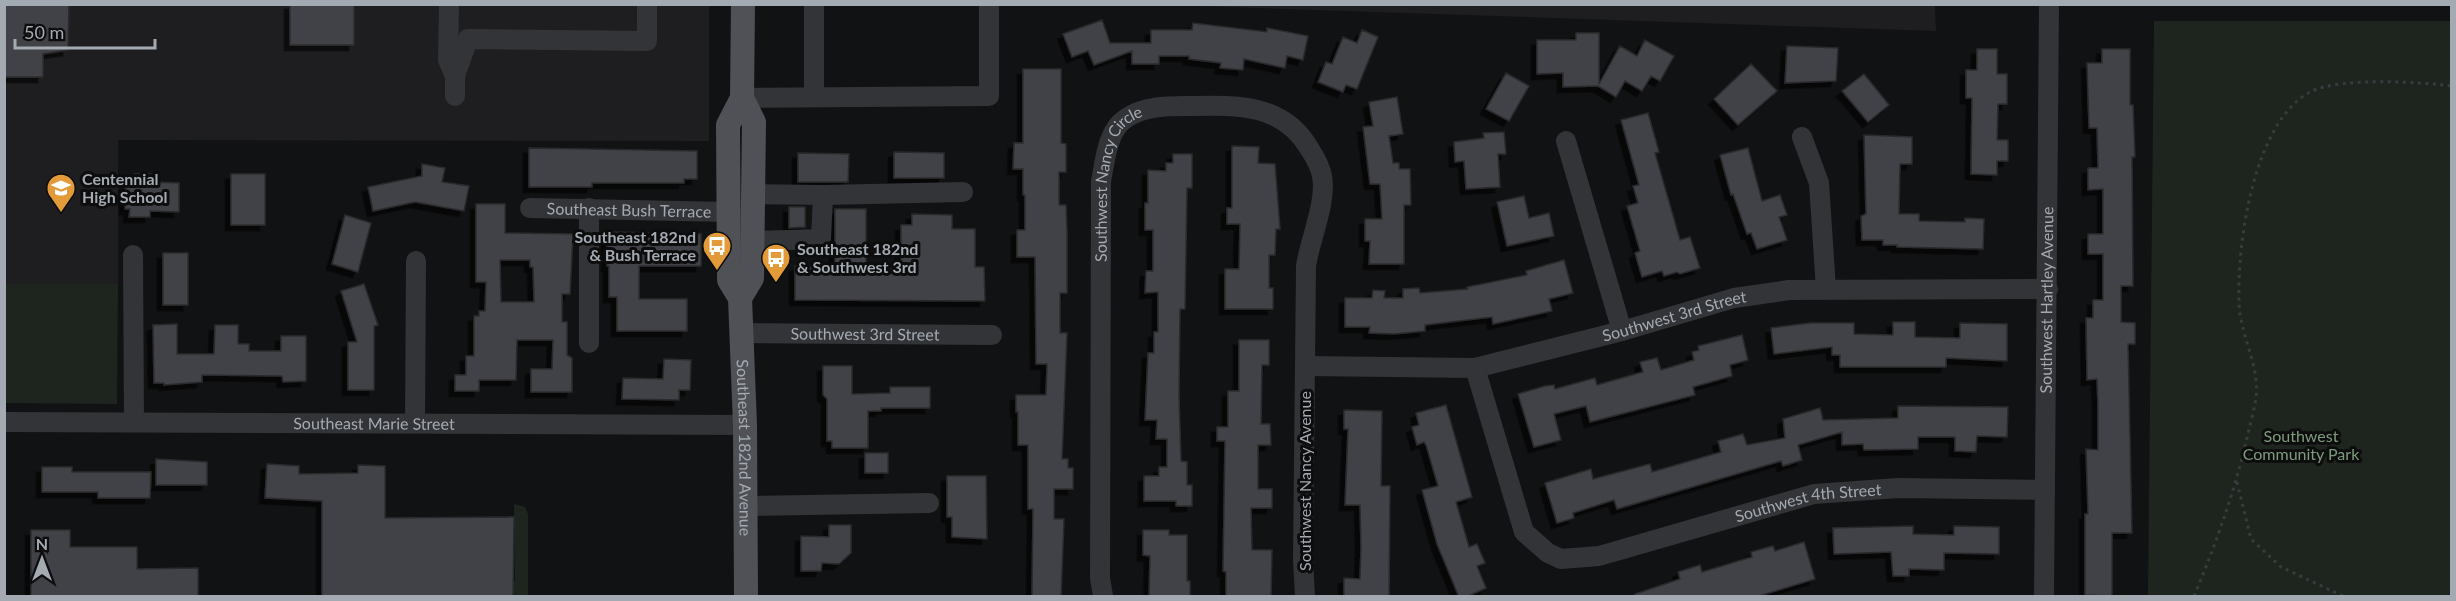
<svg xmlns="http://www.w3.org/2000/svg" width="2456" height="601" font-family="Lato,sans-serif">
	<defs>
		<filter id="shadow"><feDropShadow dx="-5.5" dy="5.5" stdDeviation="0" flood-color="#0009"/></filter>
	</defs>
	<rect width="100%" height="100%" fill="#111213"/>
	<path fill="#1e1e20" d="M4,5h705v136l-591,-1v144h-113z
		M1935,5l1,26 -767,-26 766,-1z"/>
	<path fill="#1e251e" d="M2154,21h297v575h-303z
		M5,284h113l-1,120 -112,-1z
		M514,504l11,3 3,7v82h-14l-2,-14 3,-1z"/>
	<path fill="#414246" stroke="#2c2c2f" stroke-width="1.5" fill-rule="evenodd" filter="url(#shadow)" d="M4,4h65l-1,46 -25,4v23h-39z
		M290,4h64v41h-64z
		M1102,20l8,23h41v-13h41l1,-7 74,9v-4l41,8 -5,24 -16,-4 -2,12 -41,-9 -1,11 -23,-2 1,-5 -32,-4v-3h-30v8h-27v-13l-38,14 -6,-14 -16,6 -9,-23z
		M1362,30l16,7 -21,52 -11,-4 -3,7 -25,-10 8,-20 6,2 11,-27 14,6z
		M1576,33h23v51l21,-38 17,10 8,-16 29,16 -14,25 -9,-5 -9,15 -17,-10 -9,16 -18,-11 -35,1v-14l-26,1v-34h39z
		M1787,46l51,2 -2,33 -51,2z
		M1977,49h20v25h10v30h-9l-1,36h11v21h-11v14l-26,-1 1,-76h-6v-28h11z
		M2102,49h28v56h3l2,52h-3l1,129h-12v36l14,1v21h-7l4,189h-20v63l-27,-1v-81h3l-2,-65 12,1v-44l-1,-27 -10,1 -1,-62h7v-18h10v-46h-15v-20h15v-45l-15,1v-22h10l-1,-40h-8l-2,-65h15z
		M1751,64l26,27 -39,34 -24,-26z
		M1023,69h38v74l5,1v28h-7v33h7l1,27v61h-7v40h7l-5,126h6v9h5v21h-19v30h10l-3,78h-29l1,-88h-5v-64h-10v-33h-2v-17h30l1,-31h-11l-1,-107h-18v-27h8v-35h-2v-26h-10l1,-26h9z
		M1506,73l23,13 -20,35 -23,-12z
		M1864,74l25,31 -21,17 -26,-31z
		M1397,97l6,37 -14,2 4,27h6v6h11l1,36h-7v59h-35l1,-23h-5v-22h17l-2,-35h-10l-7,-57 10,-1 -4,-24z
		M1648,113l11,39 -4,1 25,87 10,-3 10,31 -20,6 -3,-2 -13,4 -2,-5 -20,6 -7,-24 5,-2 -13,-45 11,-3 -5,-17 6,-1 -18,-65z
		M1504,132l2,22h-8l2,33 -34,2 -2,-28 -9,1 -1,-20 30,-4 -1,-5z
		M1864,135l48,2v27h-12l-1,50h20v7l46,1v-4l19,1 -1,30 -86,-2v-2h-14v-5h-21l-1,-24 5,-2z
		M1232,146l27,1 -1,16 17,1 5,65h-4l-1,26h-6v33h4v21h-48v-40h14l1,-45h-13v-16h5z
		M529,148l168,3v28h-13v4h-92v4h-63z
		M1748,148l14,53 18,-6 7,20 -8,2 8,23 -30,9 -6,-16 -4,1 -14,-40 -2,1 -11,-40z
		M894,152l50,1v25h-50z
		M798,153l51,1 -1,28h-50z
		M1173,154h19v34h-5l-2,121h-5l-1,87 2,65 6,1v23h5v21h-16v-5h-32v-25h15v-9h8v-28h-11l1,-19h-12l3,-67h6v-21h4v-40l-13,1 1,-22h7v-41h-8v-27h3v-33l18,1v-8h7z
		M422,164l23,4 -3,14 27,4 -5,25 -49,-9 -42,9 -5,-24 54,-11z
		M134,174h17v8l28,1v29l-29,-1v6h-21l1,-8h-5v-24l9,-3z
		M231,174h34v51h-34z
		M1524,196l5,22 20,-5 5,23 -47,10 -10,-44z
		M476,204h29v29l68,1 -3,60h-8v28h5v33l5,3v34h-41v-23h21l1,-29h-36l-1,40h-37v11h-24v-16h11v-19h8v-40h5v-5h6l1,-29h-10zM500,260h30v7h3l1,35h-33z
		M789,207h16v20l-16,1z
		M835,209h31v57h35v-41h11v-11l40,1v14h23v38h9l1,34 -190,-1v-34h40z
		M345,215l26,8 -13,49 -26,-8z
		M613,232l88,2v32h-62v33h48v32h-70v-34h-8v-31h-2v-32z
		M163,253h25v52h-25z
		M1564,260l9,33 -24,6 3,12 -59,13 -1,-7 -67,8v6l-31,3 -25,-1 1,-6h-25v-29h27l1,-8 12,1 -1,7h19v-9l16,-1 1,5 48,-4 -1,-2 60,-12 -1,-4z
		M364,284l14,41 -4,1v64h-26v-48h9l-16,-51z
		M1893,322h22v15l45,1v-15l47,1v37l-61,-3v9h-106v-12h-8v-8l-58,7 -3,-26 39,-5h44v11l39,1z
		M177,324v30h37l1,-29h23v19h11v7h32v-15h25v45l-23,1 -1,-6 -80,-1v7l-38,3v-2h-10l-1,-58z
		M1742,335l6,25 -18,5 2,11 -39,11 2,8 -105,27 -4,-16 -32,8 7,26 -27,7 -16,-53 27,-8 9,-1 1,4 40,-11 2,7 46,-13 -3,-10 17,-4 4,12 33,-10 -2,-8 7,-2 -1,-4z
		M1239,340h30v25h-7l-1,59h9l1,21h-13v44h14v19h-21l1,42h20l-1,47h-45v-25l-3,-1 2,-130h-8v-14h11v-36h11z
		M664,359l27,1 -1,30h-11v10l-57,-1 1,-21 40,1z
		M823,366h29v28l38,-1v-6h40v21h-49v3h-13v37h-36v-7h-5v-42l-4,-4z
		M1446,405l26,92 -16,5 13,45 8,-3 8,19 -8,3 9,22 -20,9h-7l-22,-53 -15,-54 16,-4 -12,-41 -2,-3 -7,3 -5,-18 7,-2 -3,-12z
		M1898,406l110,1 -1,30 -30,-1 -1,16 -21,-1v-14h-37v12l-54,1 -1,-6 -21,1v-13l-44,13 4,15 -19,6 -2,-5 -164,48 -3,-9 -41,13 1,5 -17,5 -12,-40 46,-14 2,10 57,-15 2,8 69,-20 -3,-11 25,-7 4,11 38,-7 -2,-19 37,-11 3,12 75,-2z
		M1344,410l38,1 -1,75h9l-1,111h-45v-19l16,1 1,-32 -1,-42h-15l3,-76h-4z
		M865,453h23v20h-23z
		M156,459l51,3v23h-51z
		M267,464l32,2v8l59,-1v-8l27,1v52l129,-1 -1,80h-191v-96l-57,-3z
		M42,467h30v5h79l-1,26h-52v-6h-56z
		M947,476h39l1,63 -35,-2v-20h-5z
		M829,525h22v28l-12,11 -17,-1 -1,8h-20v-35l28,1z
		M1913,526v8l41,1v-9l45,1v27l-55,-1v17l-35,-1v7h-16l-2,-24 -57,2 -1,-26z
		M31,530h39v17h67v22l61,-1v29h-167z
		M1143,530h26v5h18v46h3v16h-41l1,-41 -7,-1z
		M1804,542l11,37 -59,18h-121v-3l45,-15 -2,-7 22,-7 2,7 50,-15 -1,-5 22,-6 2,5z"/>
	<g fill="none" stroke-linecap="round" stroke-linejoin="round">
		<path stroke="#393b3e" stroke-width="3" stroke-dasharray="3 4.5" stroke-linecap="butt" d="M2237,482l14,57 30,28 62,29
			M2194,596c22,-52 40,-103 53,-158 3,-13 7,-27 9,-40 4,-34 -17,-64 -17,-97 -2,-58 15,-182 73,-210 31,-14 105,-9 140,-5"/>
		<g stroke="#333438" stroke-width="20">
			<path d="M449,4l-1,56 7,16"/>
			<path d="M814,4v92"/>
			<path d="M455,96v-20l13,-37 179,2v-37"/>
			<path d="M742,98l247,-2v-92"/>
			<path d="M1802,137l17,46 7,106"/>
			<path d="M1566,141l56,190"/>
			<path d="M753,194l70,1 140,-3"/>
			<path id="s1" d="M530,208l199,4"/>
			<path d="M589,208v135"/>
			<path d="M753,241l68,-2 2,-44"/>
			<path d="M133,255l1,167"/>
			<path id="s2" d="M741,333l251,2"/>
			<path id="s3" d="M1305,366l170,2 147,-37 112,-33 55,-8 259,-1"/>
			<path id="s4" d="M1475,368l49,164 24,21 13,6 38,-3 215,-62 84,-6 147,2"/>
			<path id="s5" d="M4,422l741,3"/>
			<path d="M415,423l1,-162"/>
			<path d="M745,506l184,-3"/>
			<path id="s6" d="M1103,596l-3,-18 1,-397c4,-19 6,-50 24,-62 19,-14 45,-13 67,-13 46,-1 91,-2 117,42 6,9 11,18 13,28 5,26 -12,63 -16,90l-3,294 2,36"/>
			<path id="s7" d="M2044,596l5,-592"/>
		</g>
		<g stroke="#4f5156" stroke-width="24">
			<path id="s8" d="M742,98l12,24 -2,156 -12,20 5,127 1,171"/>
			<path d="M740,298l-11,-18 -1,-155 14,-27 1,-94"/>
		</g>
	</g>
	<defs>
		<g id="school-pin" transform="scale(1.5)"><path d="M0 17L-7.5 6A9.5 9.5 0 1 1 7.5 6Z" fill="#e39b3a" stroke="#0d0d0e"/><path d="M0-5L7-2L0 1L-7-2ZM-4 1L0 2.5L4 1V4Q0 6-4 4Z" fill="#fff"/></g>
		<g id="bus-pin" transform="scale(1.5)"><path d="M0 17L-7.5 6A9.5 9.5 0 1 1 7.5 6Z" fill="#e39b3a" stroke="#0d0d0e"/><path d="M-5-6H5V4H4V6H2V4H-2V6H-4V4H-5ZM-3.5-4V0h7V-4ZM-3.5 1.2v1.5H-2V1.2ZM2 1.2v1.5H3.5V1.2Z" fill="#fff"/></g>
	</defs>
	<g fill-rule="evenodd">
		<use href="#school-pin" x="61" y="188"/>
		<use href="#bus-pin" x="717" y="246"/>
		<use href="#bus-pin" x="776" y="258"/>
	</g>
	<g text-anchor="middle" stroke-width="6" stroke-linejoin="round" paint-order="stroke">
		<g font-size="16" font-weight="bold" fill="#a4aab2" stroke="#0d0d0e" text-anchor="start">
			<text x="82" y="185">Centennial<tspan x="82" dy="18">High School</tspan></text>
			<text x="696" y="243" text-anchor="end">Southeast 182nd<tspan x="696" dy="18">&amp; Bush Terrace</tspan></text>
			<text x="797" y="255">Southeast 182nd<tspan x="797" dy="18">&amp; Southwest 3rd</tspan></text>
		</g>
		<g font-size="16" fill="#a4aab2" stroke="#0d0d0e">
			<text dy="6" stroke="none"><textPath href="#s6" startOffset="418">Southwest Nancy Circle</textPath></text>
			<text dy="6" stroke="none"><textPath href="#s1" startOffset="99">Southeast Bush Terrace</textPath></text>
			<text dy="6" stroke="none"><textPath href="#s7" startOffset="296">Southwest Hartley Avenue</textPath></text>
			<text dy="6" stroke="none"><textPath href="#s3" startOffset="376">Southwest 3rd Street</textPath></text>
			<text dy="6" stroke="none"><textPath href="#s2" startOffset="124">Southwest 3rd Street</textPath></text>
			<text dy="6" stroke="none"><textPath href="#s5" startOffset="370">Southeast Marie Street</textPath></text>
			<text dy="6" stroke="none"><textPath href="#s8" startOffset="356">Southeast 182nd Avenue</textPath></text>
			<text transform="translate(1305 481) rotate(-90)" y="6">Southwest Nancy Avenue</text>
			<text dy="6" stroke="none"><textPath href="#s4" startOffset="472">Southwest 4th Street</textPath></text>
		</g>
		<g font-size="16" fill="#7d9c7c" stroke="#0d0d0e">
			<text x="2301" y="442">Southwest<tspan x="2301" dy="18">Community Park</tspan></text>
		</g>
	</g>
	<rect width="2456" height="601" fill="none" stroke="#a4aab2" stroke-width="12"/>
	<g transform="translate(42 559)" stroke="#0d0d0e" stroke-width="4.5" paint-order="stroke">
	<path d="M0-4.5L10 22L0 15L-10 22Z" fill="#a4aab2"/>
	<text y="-9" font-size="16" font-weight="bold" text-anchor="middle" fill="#a4aab2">N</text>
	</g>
	<path d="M15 39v9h140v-9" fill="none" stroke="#a4aab2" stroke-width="3"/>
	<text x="24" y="39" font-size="18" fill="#a4aab2" stroke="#0d0d0e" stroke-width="4.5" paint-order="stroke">50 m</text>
</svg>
